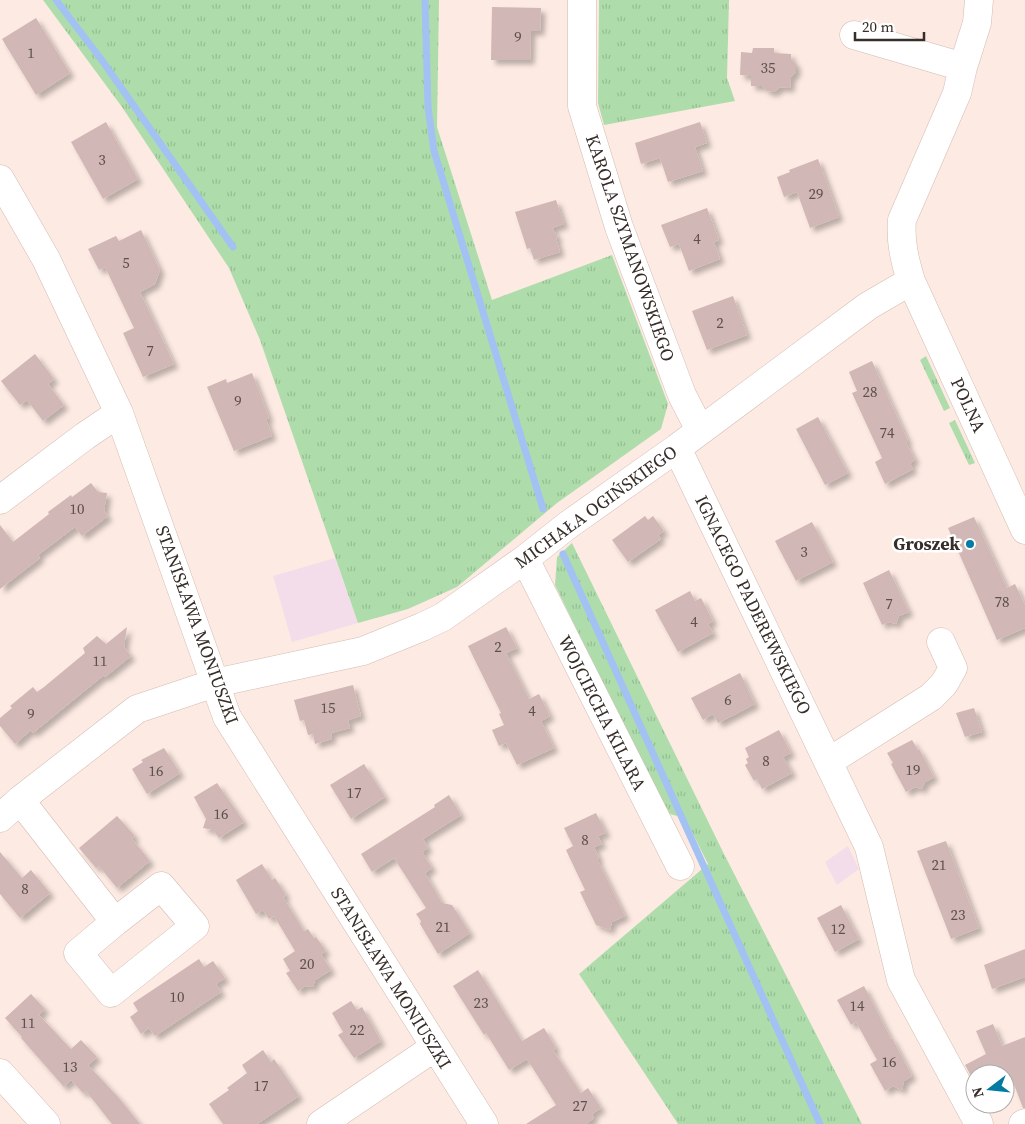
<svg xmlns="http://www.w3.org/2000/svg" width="1025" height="1124" font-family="'Source Serif 4',serif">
	<defs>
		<pattern id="grass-tufts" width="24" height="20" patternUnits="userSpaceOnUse" patternTransform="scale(1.25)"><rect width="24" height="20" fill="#aeddab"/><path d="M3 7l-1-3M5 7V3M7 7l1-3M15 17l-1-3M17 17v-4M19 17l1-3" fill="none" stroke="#96be93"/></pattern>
		<filter id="shadow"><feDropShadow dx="4.5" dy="4.5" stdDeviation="2.5" flood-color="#0004"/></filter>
	</defs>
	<rect width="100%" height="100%" fill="#fdeae2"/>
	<path fill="#f4ddea" d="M335,558l23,65 -66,19 -19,-66z
		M848,846l11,23 -22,16 -12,-23z"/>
	<path fill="url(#grass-tufts)" d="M43,0h396l-2,127 55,173 120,-45 56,149 -7,25 -104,74 -100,84 -49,22 -50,14 -98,-283 -31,-72 -107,-161z
		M599,0h130l-2,78 8,23 -131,24 -6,-22z
		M926,356l24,52 -6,3 -24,-51z
		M955,420l20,43 -6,2 -20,-42z
		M572,543l151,309 139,272h-184l-99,-150 129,-110 -23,-46 -19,-5 -111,-228 2,-28z"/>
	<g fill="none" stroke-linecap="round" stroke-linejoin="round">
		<path stroke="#a4c1f3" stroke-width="7" d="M56,0l45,59 132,188
			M425,0l3,107 6,44 109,358
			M563,554l257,570"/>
	</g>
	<path fill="#d1b7b6" filter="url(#shadow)" d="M492,7l49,1 -1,23h-9l-1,29h-39z
		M36,18l34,55 -34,22 -34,-56z
		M753,48h21v5l17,1v5l5,5v8l-5,5 -1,11 -10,-1 -6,5 -7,-1 -5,-5h-11v-10l-11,-1 1,-23 11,1z
		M106,122l32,57 -35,20 -32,-57z
		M700,122l7,21 -12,4 8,24 -35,11 -8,-24 -19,6 -6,-21z
		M818,159l21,58 -29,11 -13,-36 -13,5 -7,-20 13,-5 -1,-2z
		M556,200l8,24 -12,4 6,9 -2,1 4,14 -26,8 -4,-12 -3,1 -12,-37z
		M707,208l12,32 -5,2 6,17 -31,12 -10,-27 -9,3 -9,-22z
		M141,230l19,40 -5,14 -15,8 34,72 -31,13 -20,-44 11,-5 -29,-61 -6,3 -11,-21 28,-13 3,5z
		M733,296l14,39 -40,15 -15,-39z
		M35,354l19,25 -6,5 16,21 -21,16 -16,-21 -7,5 -19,-24z
		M872,361l36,80 -2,1 9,18 -5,3 3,6 -28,15 -10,-22 7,-4 -30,-65 5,-2 -8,-19z
		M252,373l17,45 -3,1 6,17 -38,15 -27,-64 19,-8 1,4z
		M818,417l30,56 -23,12 -29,-56z
		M91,483l7,9 9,1 -3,18 4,5 -26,20 -7,-9 -37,28 2,3 -40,31v-64l13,17 36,-28 -1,-2 23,-17 1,2z
		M645,516l3,4 5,-4 11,15 -6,4 3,4 -33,23 -16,-22z
		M974,517l33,71 8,-4 10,21v23l-28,12 -49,-112z
		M812,522l21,40 -37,19 -21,-40z
		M889,570l20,42 -10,4 -3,8 -8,-2 -6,3 -19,-42z
		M690,591l5,10 6,-3 12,23 -5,3 5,9 -35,19 -23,-42z
		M127,627l-3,20 7,9 -26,21 -1,-2 -16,13 -55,45 -2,-3 -16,14 -15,-18v-8l12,-10 -2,-2 23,-19 4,5 7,-5 41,-34 -2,-5 14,-12 9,8z
		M506,627l11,21 -11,5 23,46 10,-5 11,22 -9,5 13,27 -37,17 -11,-22 -7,3 -7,-16 12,-5 -5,-11 2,-1 -33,-67z
		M740,673l15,31 -37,19 -5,-9 -10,6 -12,-22z
		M353,685l8,31 -13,4 2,8 -19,5 1,6 -17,5 -2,-10 -5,1 -4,-15 -4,1 -6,-21z
		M974,708l8,24 -17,5 -9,-24z
		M779,730l12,23 -8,4 9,16 -30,16 -5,-10 -3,2 -9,-16 3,-2 -2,-4 3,-2 -4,-9z
		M912,740l6,10 1,-1 15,28 -9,5 -3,7 -7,-2 -9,5 -15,-28 2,-1 -6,-10z
		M164,748l16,25 -33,21 -15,-25 11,-7 -2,-2z
		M364,764l21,33 -34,22 -21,-34z
		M217,783l27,39 -25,16 -6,-8 -10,-2 3,-9 -12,-22z
		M449,795l12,20 -38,24 5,9 -6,4 10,16 -7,5 17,30 10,2 18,28 -32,21 -18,-30 1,-3 -5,-7 10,-6 -32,-50 -22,14 -11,-18 74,-47 -1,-2z
		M596,813l10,20 -8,3 4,8 -8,3 5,11 -2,1 28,57 -13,6 -2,8 -14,-5 -16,-33 5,-2 -19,-40 7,-4 -9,-18z
		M117,816l18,20 -3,3 18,22 -33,27 -18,-22 -3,2 -17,-20z
		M946,841l33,87 -28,11 -34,-88z
		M0,852l22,26 9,-8 19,23 -30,25 -20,-24z
		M262,864l10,16 3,-2 11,17 -3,2 21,34 4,-2 6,9 2,-1 10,14 -5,3 10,16 -16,10 -2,7 -8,-1 -7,5 -12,-18 4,-2 -7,-12 12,-8 -21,-35 -5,3 -6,-9 -7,4 -20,-34z
		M841,905l18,34 -24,13 -18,-34z
		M1025,949v28l-33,12 -8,-24z
		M199,959l5,8 9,-6 12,17 -9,6 5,8 -66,44 -6,-8 -8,6 -11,-17 8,-6 -5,-8z
		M478,970l44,71 22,-13 12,20 -3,2 28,43 7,-5 13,20 -9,6 2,4 -8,6h-60l30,-19 -29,-46 -18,11 -23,-37 -2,2 -31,-49z
		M864,986l27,53 1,-1 20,38 -8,5 -2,9 -9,-4 -8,5 -15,-27 7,-4 -21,-38 -5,3 -14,-25z
		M31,994l14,15 -6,6 32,34 10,-9 16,17 -9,8 31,33 21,26h-28l-26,-33 -3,2 -12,-13 -7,7 -43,-49 1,-1 -17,-19z
		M351,1001l6,9 5,-3 19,34 -27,17 -16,-23 5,-3 -11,-19z
		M993,1024l9,22 23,-9v71h-2l-13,-34h-40l-5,-9 21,-11 -10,-23z
		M263,1050l8,12 3,-3 25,37 -42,28h-34l-14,-20 20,-14 -2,-2 20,-15 -5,-8z"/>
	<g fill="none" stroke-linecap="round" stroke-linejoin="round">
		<g stroke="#d3bcb2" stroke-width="29">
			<path id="minor" d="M582,0v106l37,121 63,168 18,35
				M979,0l-2,23 -14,44 -6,26 -55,127c-2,22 3,41 9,61l114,249
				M854,35l109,32
				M0,179l46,80 73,154 108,304 257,407
				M677,448l192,399 32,133 78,144
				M0,500l85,-64 34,-23
				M525,559l155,307
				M828,762l103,-65 13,-13 9,-16 -12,-26
				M20,800l95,122 -37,31 33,40 84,-67 -34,-40 -46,36
				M0,818l20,-18 117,-91 78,-26 148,-32 59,-24 21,-10 82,-58 43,-34 109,-77 191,-142 43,-25
				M0,1073l46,51
				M321,1124l114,-77
				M1023,1124l2,-1"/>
		</g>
		<use href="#minor" stroke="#fff" stroke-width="28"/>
	</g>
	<circle fill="#007ba2" stroke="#fff" stroke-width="2" cx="970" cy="544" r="5"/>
	<g text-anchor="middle" stroke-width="5" stroke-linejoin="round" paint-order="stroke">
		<g font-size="15" fill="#5e504d">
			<text x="518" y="42">9</text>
			<text x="31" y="58">1</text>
			<text x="768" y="73">35</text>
			<text x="102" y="165">3</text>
			<text x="816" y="199">29</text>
			<text x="697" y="244">4</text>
			<text x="126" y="268">5</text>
			<text x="720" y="328">2</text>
			<text x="150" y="356">7</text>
			<text x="870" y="397">28</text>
			<text x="238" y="406">9</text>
			<text x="887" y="438">74</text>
			<text x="77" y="514">10</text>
			<text x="804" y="557">3</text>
			<text x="1002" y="607">78</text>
			<text x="889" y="609">7</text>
			<text x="694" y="627">4</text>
			<text x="498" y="652">2</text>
			<text x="100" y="666">11</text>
			<text x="728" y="705">6</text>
			<text x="328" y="713">15</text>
			<text x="532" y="716">4</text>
			<text x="31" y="719">9</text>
			<text x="766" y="766">8</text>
			<text x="913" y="775">19</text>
			<text x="156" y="776">16</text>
			<text x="354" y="798">17</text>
			<text x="221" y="819">16</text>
			<text x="585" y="845">8</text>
			<text x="939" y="870">21</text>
			<text x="25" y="894">8</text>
			<text x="958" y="920">23</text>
			<text x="443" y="932">21</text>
			<text x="838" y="934">12</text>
			<text x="307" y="969">20</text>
			<text x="177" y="1002">10</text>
			<text x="481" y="1008">23</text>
			<text x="857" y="1011">14</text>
			<text x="28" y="1028">11</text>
			<text x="357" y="1035">22</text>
			<text x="889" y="1067">16</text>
			<text x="70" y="1072">13</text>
			<text x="261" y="1091">17</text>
			<text x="580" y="1111">27</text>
		</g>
		<g font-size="18" fill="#372e2a" stroke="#fff">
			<text transform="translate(630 248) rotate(71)" y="6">KAROLA SZYMANOWSKIEGO</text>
			<text transform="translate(968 405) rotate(65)" y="6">POLNA</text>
			<text transform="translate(596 507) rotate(-36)" y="6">MICHAŁA OGIŃSKIEGO</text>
			<text transform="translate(753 605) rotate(64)" y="6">IGNACEGO PADEREWSKIEGO</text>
			<text transform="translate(197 625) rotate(70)" y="6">STANISŁAWA MONIUSZKI</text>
			<text transform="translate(602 713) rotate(63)" y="6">WOJCIECHA KILARA</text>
			<text transform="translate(391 978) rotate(58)" y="6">STANISŁAWA MONIUSZKI</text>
		</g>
		<g font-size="18" font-weight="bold" fill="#372e2a" stroke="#fff" text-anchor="end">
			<text x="960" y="550">Groszek</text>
		</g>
	</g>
	<g transform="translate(990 1089) rotate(254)"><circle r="24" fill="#ffffff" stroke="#afabaa"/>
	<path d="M0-4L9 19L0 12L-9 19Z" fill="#007ba2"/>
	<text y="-8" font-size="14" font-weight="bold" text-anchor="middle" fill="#372e2a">N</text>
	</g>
	<path d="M855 32v8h69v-8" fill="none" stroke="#372e2a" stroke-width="2.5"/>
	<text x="862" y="32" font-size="15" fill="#372e2a" stroke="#ffffff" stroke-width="4" paint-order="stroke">20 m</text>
</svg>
